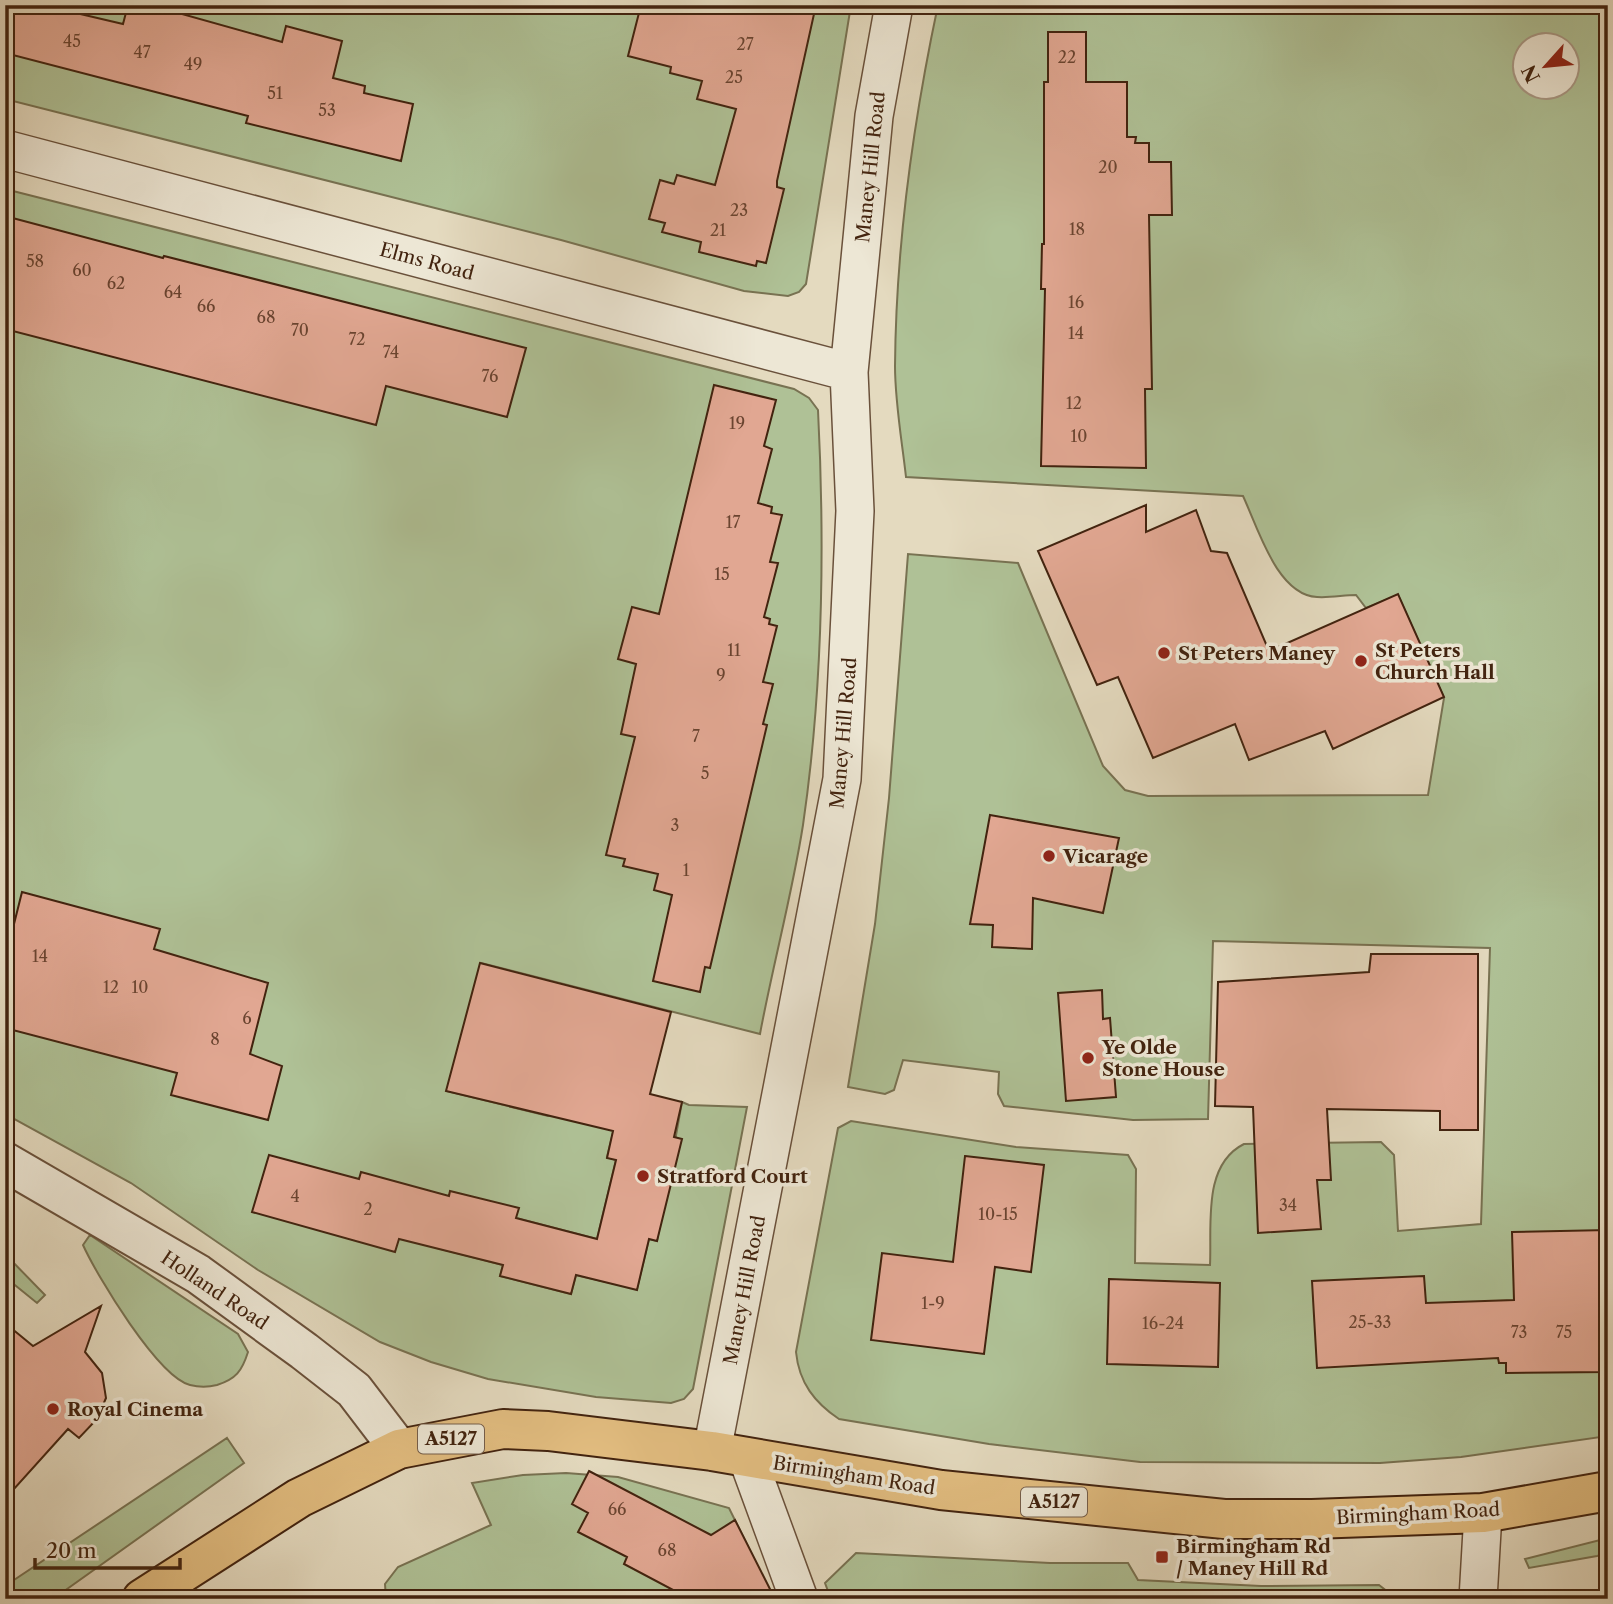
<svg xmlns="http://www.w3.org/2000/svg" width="1613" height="1604" font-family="'Libre Caslon Text',serif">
	<rect width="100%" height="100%" fill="#e4dabf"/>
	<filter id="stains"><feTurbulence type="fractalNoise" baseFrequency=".00286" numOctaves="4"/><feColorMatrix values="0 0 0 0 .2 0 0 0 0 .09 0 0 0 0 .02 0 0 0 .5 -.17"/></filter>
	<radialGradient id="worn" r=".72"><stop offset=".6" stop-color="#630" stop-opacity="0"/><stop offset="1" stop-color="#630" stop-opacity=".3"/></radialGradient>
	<path fill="#afc196" stroke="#787252" stroke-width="2" fill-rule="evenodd" d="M5,5h846l-45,279 -7,8 -11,4 -44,-5 -183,-51 -556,-141z
		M938,5h670v1431l-147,21 -81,6 -240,-1 -151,-18 -150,-25c-24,-16 -40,-36 -43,-67l42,-224 13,-7 165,26 112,8 8,14 -1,94 75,2c2,-40 -8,-100 34,-121l137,-2 13,13 4,76 83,-7 9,-276 -277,-7 -5,178 -75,1 -129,-14 -6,-12 1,-22 -96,-12 -9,30 -9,4 -37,-7 27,-163 14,-126 19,-244 110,9 85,203 22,24 23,6 280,-1 16,-97 -46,-103 -32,13 -10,-13c-12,0 -26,3 -39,2 -40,-2 -59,-69 -74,-101l-337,-19c-4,-36 -11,-74 -11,-111 1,-121 18,-243 43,-361zM1526,46h42v42h-42z
		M5,189l789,200 15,9 9,12c7,138 5,278 -15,415 -11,70 -30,139 -43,209l-279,-71 -34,128 101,25 76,-28 -17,69 9,3 -19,79 -81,-21 -66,-26 -13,56 66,17 -3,11 71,18 5,-19 61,14 12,-50 8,2 25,-139 7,3 58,2 -54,282 -9,10 -13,4 -75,-6 -108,-18 -57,-17 -51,-20 -122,-72 -127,-87 -126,-69z
		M90,1235l148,99 10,18c-6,19 -12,27 -31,33 -8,2 -19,2 -27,0 -32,-8 -93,-109 -107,-140z
		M5,1254l40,41 -8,8 -32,-26z
		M227,1438l17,25 -191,136h-48v-13z
		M566,1473l52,4 111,31 30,61 -43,30h-330l-1,-15 13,-17 93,-42 -19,-42 51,-8z
		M1608,1538v15l-11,3 -68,12 -4,-9z
		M856,1553l194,10h78l10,17 123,6 118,-1 18,14h-566l-6,-16z"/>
	<path fill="#e1a792" stroke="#42230f" stroke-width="2" d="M5,5h37l81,19 5,-19h22l132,37 4,-16 56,15 -9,37 32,8 -1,7 49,11 -12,57 -155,-38 2,-7 -243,-63z
		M641,5h175l-39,176v6l7,2 -18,74 -9,-2 -1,5 -57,-14 2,-10 -39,-10 3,-9 -16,-4 11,-39 14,4 3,-9 38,10 21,-76 -39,-10 5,-18 -32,-8 1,-6 -43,-11z
		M1048,32h38v50h41v55h9l-1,6h14v19h22l1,53h-23l3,174h-7l1,79 -105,-2 4,-177h-4l1,-45h2v-162h4z
		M5,216l158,42 1,-2 362,92 -19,69 -121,-31 -10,39 -371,-96z
		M714,385l62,15 -12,46 8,3 -14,54 14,4 -1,6 11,2 -12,47 8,1 -14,54 6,2 -1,5 8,2 -14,56 10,2 -10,40 4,1 -57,243 -5,-1 -5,25 -47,-11 19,-86 -18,-5 4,-16 -35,-8 2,-7 -19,-4 29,-118 -14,-3 15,-70 -18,-5 14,-52 27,7z
		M1146,505v27l50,-22 15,41 16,2 42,98 129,-57 46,103 -111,52 -8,-18 -76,29 -14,-36 -82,34 -35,-81 -21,8 -59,-134z
		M990,815l129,23 -16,75 -70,-15 -1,51 -40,-2 1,-22 -23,-1z
		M22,892l138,37 -6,20 114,34 -18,71 32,12 -14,54 -97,-25 6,-22 -172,-45v-102l8,2z
		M1371,954h107v176h-38v-19l-113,-2 4,71h-14l4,49 -63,4 -5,-126 -38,-1 3,-124 151,-10z
		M480,963l191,49 -21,82 32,8 -8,35 8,2 -25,102 -8,-2 -12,51 -61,-15 -5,19 -71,-18 3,-11 -104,-26 -4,13 -143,-40 17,-57 90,24 2,-7 88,24 1,-5 69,17 -3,10 81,21 19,-79 -9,-2 6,-27 -167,-40z
		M1102,990l1,29 7,-1 6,79 -50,4 -8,-108z
		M965,1156l79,9 -13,107 -36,-5 -11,87 -113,-14 11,-87 71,9z
		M1608,1230v142l-102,1v-10h-7l-1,-5 -181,10 -5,-87 112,-5 2,27 88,-3 -2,-68z
		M1109,1279l111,4 -2,84 -111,-3z
		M101,1306l-16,46 17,21 4,25 -9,21 -18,19 -11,-9 -63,70v-176l28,23z
		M589,1471l122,64 24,-15 40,79h-85l-66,-35 3,-7 -49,-25 10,-19 -16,-9z"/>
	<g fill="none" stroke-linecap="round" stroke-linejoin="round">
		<g stroke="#6a513b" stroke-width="40">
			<path id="minor" d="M5,149l844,223
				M712,1451l130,-672 13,-268 -6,-139 25,-256 20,-111
				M747,1457l52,142
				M1478,1599l5,-86"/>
		</g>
		<g stroke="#6a513b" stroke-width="42">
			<path id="tertiary" d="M5,1162l193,112 106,77 50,39 45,59"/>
		</g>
		<g stroke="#42230f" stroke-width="42">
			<path id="primary" d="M142,1599l157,-101 100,-49 104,-20 45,2 164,20 229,39 283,29h88l171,-6 125,-22"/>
		</g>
		<use href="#minor" stroke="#ede7d5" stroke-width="37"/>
		<use href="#tertiary" stroke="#ede7d5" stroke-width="38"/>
		<use href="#primary" stroke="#e2bd80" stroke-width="38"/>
	</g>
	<g fill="#8f2418" stroke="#ede7d5" stroke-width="2.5">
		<circle cx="1164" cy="653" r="7"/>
		<circle cx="1361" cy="661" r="7"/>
		<circle cx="1049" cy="856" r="7"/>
		<circle cx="1088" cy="1058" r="7"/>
		<circle cx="643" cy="1176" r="7"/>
		<circle cx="53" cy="1409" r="7"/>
		<rect x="1155" y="1550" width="14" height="14" rx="3.5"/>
	</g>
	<g text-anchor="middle" stroke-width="7" stroke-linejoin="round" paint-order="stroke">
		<g font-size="16" fill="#6a4430">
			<text x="72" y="47">45</text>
			<text x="745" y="50">27</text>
			<text x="142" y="58">47</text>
			<text x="1067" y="63">22</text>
			<text x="193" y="70">49</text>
			<text x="734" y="83">25</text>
			<text x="275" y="99">51</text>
			<text x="327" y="116">53</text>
			<text x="1108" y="173">20</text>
			<text x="739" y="216">23</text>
			<text x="1077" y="235">18</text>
			<text x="718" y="236">21</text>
			<text x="35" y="267">58</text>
			<text x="82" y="276">60</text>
			<text x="116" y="289">62</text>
			<text x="173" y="298">64</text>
			<text x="1076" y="308">16</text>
			<text x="206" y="312">66</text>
			<text x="266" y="323">68</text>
			<text x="300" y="336">70</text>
			<text x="1076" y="339">14</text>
			<text x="357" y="345">72</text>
			<text x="391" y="358">74</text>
			<text x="490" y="382">76</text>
			<text x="1074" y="409">12</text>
			<text x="737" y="429">19</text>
			<text x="1079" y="442">10</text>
			<text x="733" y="528">17</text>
			<text x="722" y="580">15</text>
			<text x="734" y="656">11</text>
			<text x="721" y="681">9</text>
			<text x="696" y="742">7</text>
			<text x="705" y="779">5</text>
			<text x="675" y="831">3</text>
			<text x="686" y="876">1</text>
			<text x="40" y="962">14</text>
			<text x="111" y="993">12</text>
			<text x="140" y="993">10</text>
			<text x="247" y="1024">6</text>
			<text x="215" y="1045">8</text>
			<text x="295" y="1202">4</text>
			<text x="1288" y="1211">34</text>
			<text x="368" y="1215">2</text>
			<text x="998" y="1220">10-15</text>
			<text x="933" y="1309">1-9</text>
			<text x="1370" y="1328">25-33</text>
			<text x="1163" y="1329">16-24</text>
			<text x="1519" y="1338">73</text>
			<text x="1564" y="1338">75</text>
			<text x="617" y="1515">66</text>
			<text x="667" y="1556">68</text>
		</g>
		<g fill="#ede7d5" stroke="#755e4a" stroke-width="2">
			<rect x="418" y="1424.5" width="66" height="29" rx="5"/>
			<rect x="1021" y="1487.5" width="66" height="29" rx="5"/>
		</g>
		<g font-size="18" font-weight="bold" fill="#42230f">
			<text x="451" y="1445">A5127</text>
			<text x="1054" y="1508">A5127</text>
		</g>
		<g font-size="19" fill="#42230f" stroke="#ede7d5">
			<text transform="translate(870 167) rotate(-84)" y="7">Maney Hill Road</text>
			<text transform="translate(427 261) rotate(15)" y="7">Elms Road</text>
			<text transform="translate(843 733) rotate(-85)" y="7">Maney Hill Road</text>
			<text transform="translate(215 1290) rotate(34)" y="7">Holland Road</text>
			<text transform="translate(744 1290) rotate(-79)" y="7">Maney Hill Road</text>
			<text transform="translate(854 1475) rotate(9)" y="7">Birmingham Road</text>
			<text transform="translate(1418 1513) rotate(-3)" y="7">Birmingham Road</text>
		</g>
		<g font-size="19" font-weight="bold" fill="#42230f" stroke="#ede7d5" text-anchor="start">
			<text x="1375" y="657">St Peters<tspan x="1375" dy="22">Church Hall</tspan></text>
			<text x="1178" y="660">St Peters Maney</text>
			<text x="1063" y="863">Vicarage</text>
			<text x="1102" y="1054">Ye Olde<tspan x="1102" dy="22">Stone House</tspan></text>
			<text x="657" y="1183">Stratford Court</text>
			<text x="67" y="1416">Royal Cinema</text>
			<text x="1176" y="1553">Birmingham Rd<tspan x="1176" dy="22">/ Maney Hill Rd</tspan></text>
		</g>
	</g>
	<rect width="1613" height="1604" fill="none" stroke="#e4dabf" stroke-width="28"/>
	<rect x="7" y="7" width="1599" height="1590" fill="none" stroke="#42230f" stroke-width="3.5"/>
	<rect x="14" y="14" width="1585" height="1576" fill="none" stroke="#42230f" stroke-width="2"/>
	<g transform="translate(1546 66) rotate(243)"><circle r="33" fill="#ede7d5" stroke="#a99986" stroke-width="2"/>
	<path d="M0-5L12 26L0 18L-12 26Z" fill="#8f2418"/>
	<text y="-10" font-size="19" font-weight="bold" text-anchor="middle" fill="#42230f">N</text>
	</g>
	<path d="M35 1558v10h145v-10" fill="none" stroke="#42230f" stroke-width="3.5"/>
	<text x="46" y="1558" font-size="21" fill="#42230f" stroke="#ede7d5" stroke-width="5" paint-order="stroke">20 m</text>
	<rect width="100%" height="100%" filter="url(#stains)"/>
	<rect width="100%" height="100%" fill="url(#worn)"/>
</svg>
